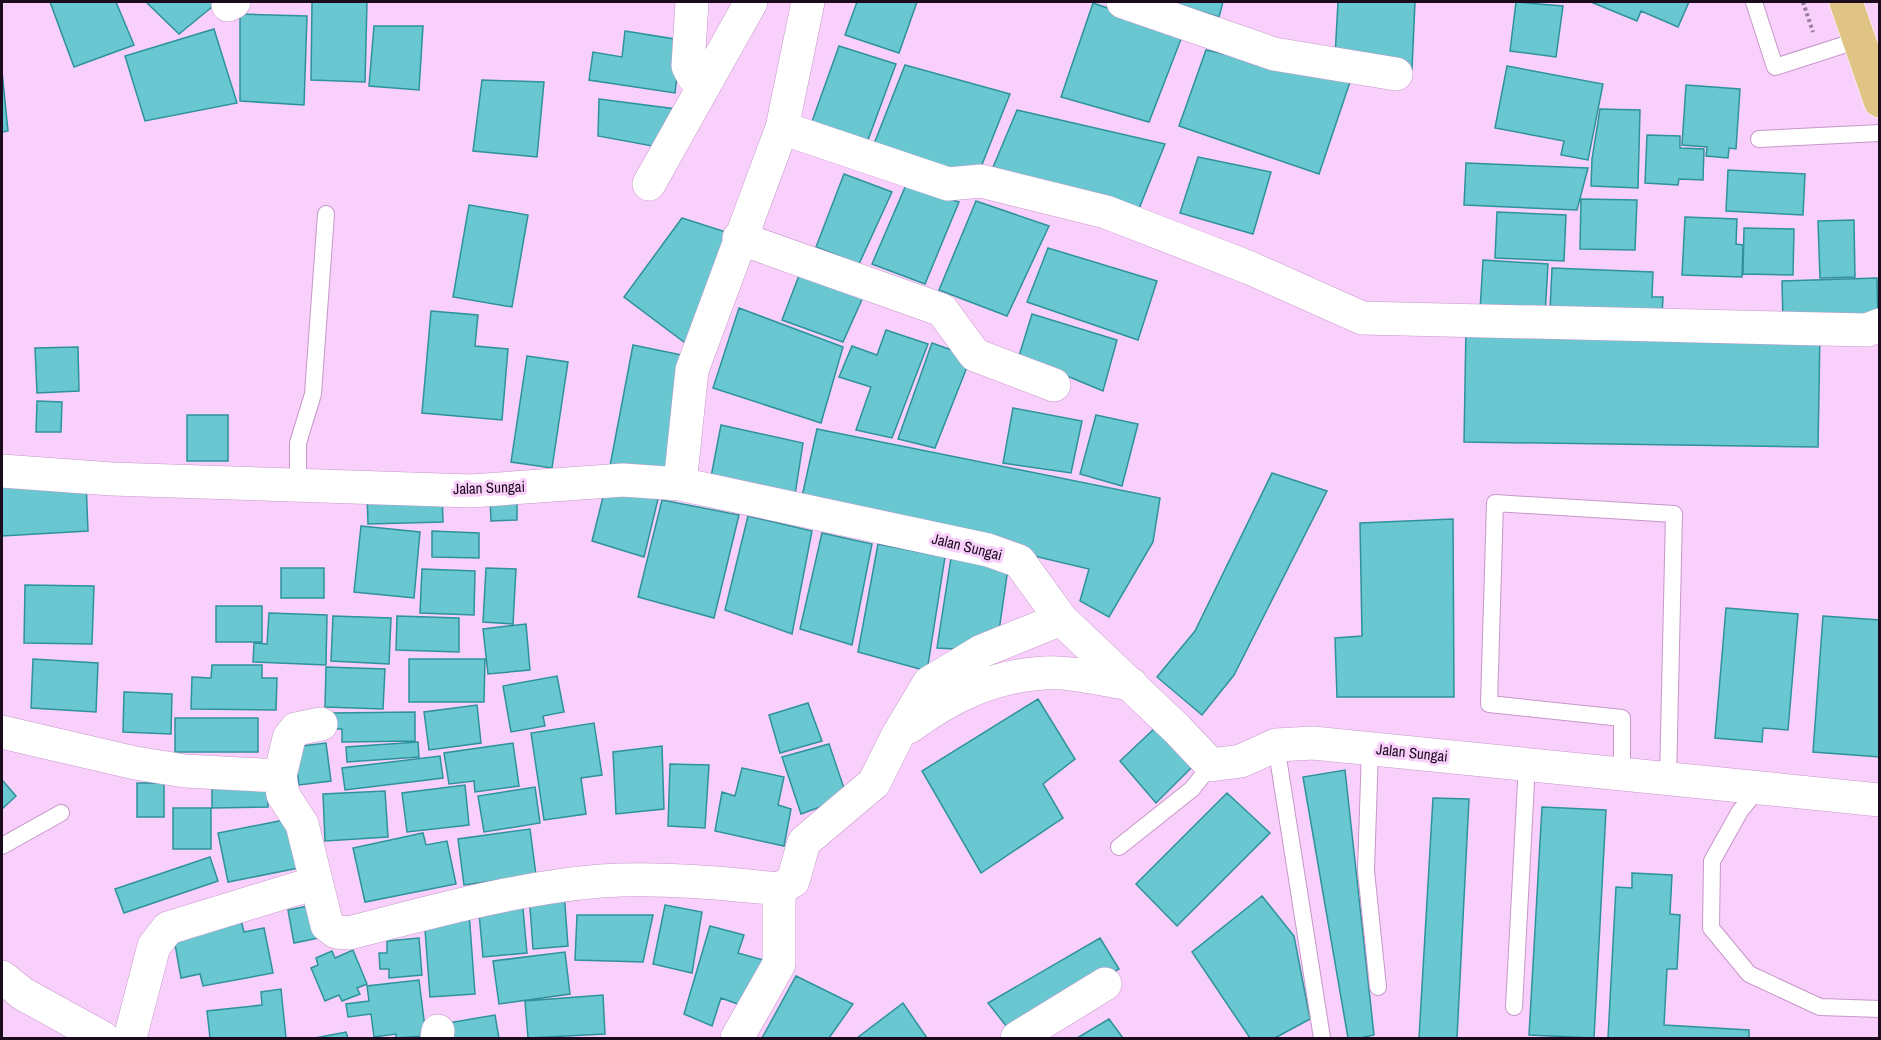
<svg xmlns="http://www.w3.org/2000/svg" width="1881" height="1040" font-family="'Archivo Narrow',sans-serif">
	<rect width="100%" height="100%" fill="#f9d0fb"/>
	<path fill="#69c7d1" stroke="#2e929c" stroke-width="1.5" d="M50,2h66l18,43 -60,22z
		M146,2h72l-39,32z
		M312,2h55l-2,80 -54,-2z
		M857,2h60l-18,51 -54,-18z
		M1170,2h53l-4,15z
		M1338,2h77l-3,67 -77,-13z
		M1516,2l47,4 -7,51 -46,-6z
		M1591,2h98l-11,25 -37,-16 -4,10z
		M1093,3l90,31 -34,88 -88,-25z
		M240,14l67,2 -3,89 -64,-4z
		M374,26h49l-4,64 -50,-4z
		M214,29l23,74 -92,18 -20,-65z
		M625,31l56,9 -6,53 -86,-13 4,-28 29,5z
		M839,46l57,18 -31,84 -55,-21z
		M1206,50l144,32 -31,92 -140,-48z
		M905,65l105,29 -31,78 -30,3 -77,-26z
		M1507,66l96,18 -15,76 -27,-5 3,-14 -69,-13z
		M2,71l6,60 -6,1z
		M482,80l62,2 -7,75 -64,-6z
		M1686,85l54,4 -4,60 -7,-1 -1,10 -22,-2 1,-9 -25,-2z
		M599,99l77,10 -13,39 -65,-12z
		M1600,109l40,1 -2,78 -47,-2 1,-27z
		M1017,110l148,34 -27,67 -147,-39z
		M1647,135l33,1v12l24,1 -1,31 -24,-1 -1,6 -33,-2z
		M1198,157l73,15 -18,62 -73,-21z
		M1466,163l122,5 -11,42 -113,-5z
		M1728,170l77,4 -2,41 -77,-4z
		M844,174l48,18 -33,72 -43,-17z
		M906,185l53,17 -34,82 -53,-20z
		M1581,199l56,1 -2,50 -55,-1z
		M976,201l73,25 -42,90 -68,-26z
		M469,205l59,10 -16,92 -59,-10z
		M1497,212l69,3 -2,46 -69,-3z
		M1685,217l52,2 -1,25 7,1 -1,32 -60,-2z
		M682,218l50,16 -40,114 -68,-51z
		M1854,220l1,57 -35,1 -2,-57z
		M1744,228l50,1 -1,46 -50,-1z
		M1048,248l109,33 -19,59 -111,-38z
		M1483,260l65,4 -3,51 -65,-4z
		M1552,268l101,4 -1,25h11l-1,18 -112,-5z
		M800,273l64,22 -21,47 -61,-22z
		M1877,278l1,42 -95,3 -1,-42z
		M739,308l104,39 -22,76 -108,-35z
		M431,311l47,4 -3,31 33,3 -6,71 -80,-7z
		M1032,314l85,26 -14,51 -84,-35z
		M1466,327l354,4 -2,116 -354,-5z
		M886,330l42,14 -36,94 -36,-8 15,-43 -32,-10 13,-31 25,9z
		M932,343l39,14 -36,91 -37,-9z
		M633,345l54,11 -17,121 -60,-11z
		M78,347l1,44 -42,2 -2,-45z
		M527,356l41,6 -16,106 -41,-6z
		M37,401l25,1 -1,30h-25z
		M1013,408l69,13 -11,52 -68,-10z
		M187,415h41v46h-41z
		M1096,415l42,9 -16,62 -42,-12z
		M721,425l82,18 -9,58 -84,-19z
		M817,429l343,69 -7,44 -44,75 -29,-16 9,-32 -288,-68z
		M1272,473l55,18 -93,184 -32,40 -45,-38 38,-46z
		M2,478l84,3 2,50 -86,5z
		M442,492l1,30 -75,2 -1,-30z
		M623,493l35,6 -14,58 -52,-16 11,-44z
		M517,496v24l-26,1 -1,-24z
		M662,500l77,15 -25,103 -76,-21z
		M748,516l64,15 -20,103 -67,-24z
		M1453,519l1,178h-117l-2,-59 27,-2 -2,-113z
		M361,526l59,6 -6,66 -60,-6z
		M432,531l47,2v25l-47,-1z
		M822,533l50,11 -20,101 -52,-16z
		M878,544l67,13 -18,114 -69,-19z
		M951,558l57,10 -10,70 -24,12 -37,-2z
		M281,568h43v30h-43z
		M486,568l30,1 -3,55 -30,-2z
		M422,569l53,2 -1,44 -54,-2z
		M25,585l69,1 -2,58 -68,-1z
		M216,606h46v36h-46z
		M1726,608l72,6 -10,116 -25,-2 -1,14 -47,-4z
		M269,613l58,2 -1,50 -73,-3 1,-19 13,1z
		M333,616l58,2 -2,46 -58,-3z
		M397,616l62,2v34l-63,-2z
		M1823,616l57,4v137l-67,-5z
		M526,624l4,46 -42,4 -5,-45z
		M33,659l65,4 -2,49 -65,-4z
		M409,659h76l-1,43h-75z
		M212,665h50v13h15l-1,32 -85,-1 1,-32 19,1z
		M326,667l59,2 -2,40 -58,-2z
		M557,676l7,36 -21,4 2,10 -34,6 -8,-46z
		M124,692l48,2 -1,40 -48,-2z
		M1038,699l37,60 -32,25 20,34 -82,55 -59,-102z
		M808,703l14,38 -42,12 -11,-38z
		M477,705l4,38 -52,7 -5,-38z
		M415,712v29l-73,1v-13h-11v-16z
		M175,718h83v34h-83z
		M594,723l8,52 -21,3 5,36 -42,6 -13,-87z
		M1156,727l40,36 -40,40 -36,-42z
		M418,742l1,15 -72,5 -1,-15z
		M326,743l5,38 -32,4 -5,-38z
		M513,743l6,43 -44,6 -1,-11 -25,3 -5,-31z
		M829,744l18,53 -46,17 -19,-57z
		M662,746l2,63 -48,5 -3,-62z
		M440,756l3,22 -98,12 -3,-22z
		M670,764l39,1 -4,63 -37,-2z
		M742,768l42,9 -6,28 13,4 -7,37 -69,-15 7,-39 13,4z
		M1345,770l29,265 -14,3h-12l-45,-261z
		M212,779h55l1,28 -56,1z
		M2,780l14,16 -14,13z
		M137,783h27v34h-27z
		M465,785l4,40 -62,7 -5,-39z
		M535,787l5,36 -56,9 -6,-36z
		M385,791l3,46 -63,4 -2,-47z
		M1227,793l43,40 -93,93 -41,-42z
		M1433,798l36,1 -12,239h-38z
		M1542,807l64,3 -12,228 -65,-3z
		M173,808h38v41h-38z
		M294,818l10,49 -76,15 -10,-49z
		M530,829l6,46 -72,10 -6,-46z
		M423,833l3,12 21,-4 9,43 -91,18 -12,-54z
		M210,857l8,24 -94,32 -9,-24z
		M1632,873l40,2 -2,39 10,1 -3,54h-10l-3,56 85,5v8h-141l8,-151 16,1z
		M564,892l4,54 -35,3 -4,-55z
		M1262,896l32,40 16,83 -35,19h-25l-58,-86z
		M522,898l5,55 -44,4 -5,-55z
		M313,905l6,33 -25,5 -6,-33z
		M665,905l37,7 -10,61 -39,-9z
		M469,912l6,82 -45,3 -6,-81z
		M577,915h76l-10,47 -68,-2z
		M241,920l3,12 20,-4 9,45 -70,13 -3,-12 -19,4 -8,-45z
		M710,926l34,9 -6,18 29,8 -21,46 -25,-9 -9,28 -28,-12z
		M419,938l3,37 -33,3v-9h-9l-1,-16h8v-12z
		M1100,938l19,31 -108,63 -23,-29z
		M353,950l14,34 -10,4 3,6 -18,7 -3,-6 -14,6 -14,-33 7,-3 -2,-7 16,-7 3,7z
		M565,952l5,42 -71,10 -6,-43z
		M796,976l57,28 -24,34h-67z
		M419,980l7,56 -30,2v-4l-22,3 -3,-23 -23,3 -2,-13 23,-3 -2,-15z
		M281,989l5,49h-76l-3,-27 55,-6 -1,-13z
		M603,995l2,39 -77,4 -3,-37z
		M903,1003l24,35h-70z
		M495,1015l4,23h-54l-3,-14z
		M1109,1019l14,19h-46z
		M346,1032l2,6h-33z"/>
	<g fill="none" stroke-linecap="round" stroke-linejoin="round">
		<g stroke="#c797ca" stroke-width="18">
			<path id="service" d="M1754,2l21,65 84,-27
				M1759,139l121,-6
				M298,487v-44l15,-49 13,-180
				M1276,745l46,293
				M1370,749l-4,122 12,116
				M1622,774v-56l-133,-14 6,-201 179,11 -6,265
				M1759,788l-19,23 -28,50 -1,67 38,46 71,33 60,2
				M2,846l59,-33
				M1119,847l73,-58 19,-24
				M1514,1007l13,-243"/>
		</g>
		<g stroke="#c797ca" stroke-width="34">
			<path id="minor" d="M692,2l-4,64 5,10 15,3
				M1123,2l151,52 122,20
				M228,5l6,-3
				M782,128l166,56 33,-3 125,31 144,56 112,50 505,12 13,-5
				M649,184l102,-182
				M739,238l203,72 33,45 79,30
				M2,471l110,8 359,12 152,-11 57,4 308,66 31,11 42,58 116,110 34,36 30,-4 35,-16 37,-2 567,57
				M680,484l12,-114 90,-242 26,-126
				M321,724l-25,5 -7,9 -9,38 3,19 19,29 25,101 9,7 13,1c83,-21 166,-45 252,-52 59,-4 119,2 178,8
				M909,727c41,-30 83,-51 135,-54 27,-2 59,7 87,11
				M2,732l133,31 50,8 95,5
				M2,977l21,17 80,44
				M130,1038l24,-92 14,-18 147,-45
				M437,1038l1,-7
				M737,1038l42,-74v-75l14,-8 11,-39 70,-59 24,-48 31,-52 53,-32 79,-32
				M1017,1038l88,-54"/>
		</g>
		<g stroke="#fff" stroke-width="34">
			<path id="primary" d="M1846,2l34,99"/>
		</g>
		<path stroke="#997b9b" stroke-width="4" stroke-dasharray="3 3" stroke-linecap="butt" d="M1803,2l10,30"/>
		<use href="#service" stroke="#fff" stroke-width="16"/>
		<use href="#minor" stroke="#fff" stroke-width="33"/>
		<use href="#primary" stroke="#dfc485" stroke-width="33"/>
	</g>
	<g text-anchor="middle" stroke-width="6" stroke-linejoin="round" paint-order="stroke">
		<g font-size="15" fill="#1c0b1e" stroke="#f9d0fb">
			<text transform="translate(489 488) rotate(-2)" y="5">Jalan Sungai</text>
			<text transform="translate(967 547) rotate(14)" y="5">Jalan Sungai</text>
			<text transform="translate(1412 753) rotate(6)" y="5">Jalan Sungai</text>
		</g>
	</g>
	<rect width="1881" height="1040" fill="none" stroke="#1c0b1e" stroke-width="6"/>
</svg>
